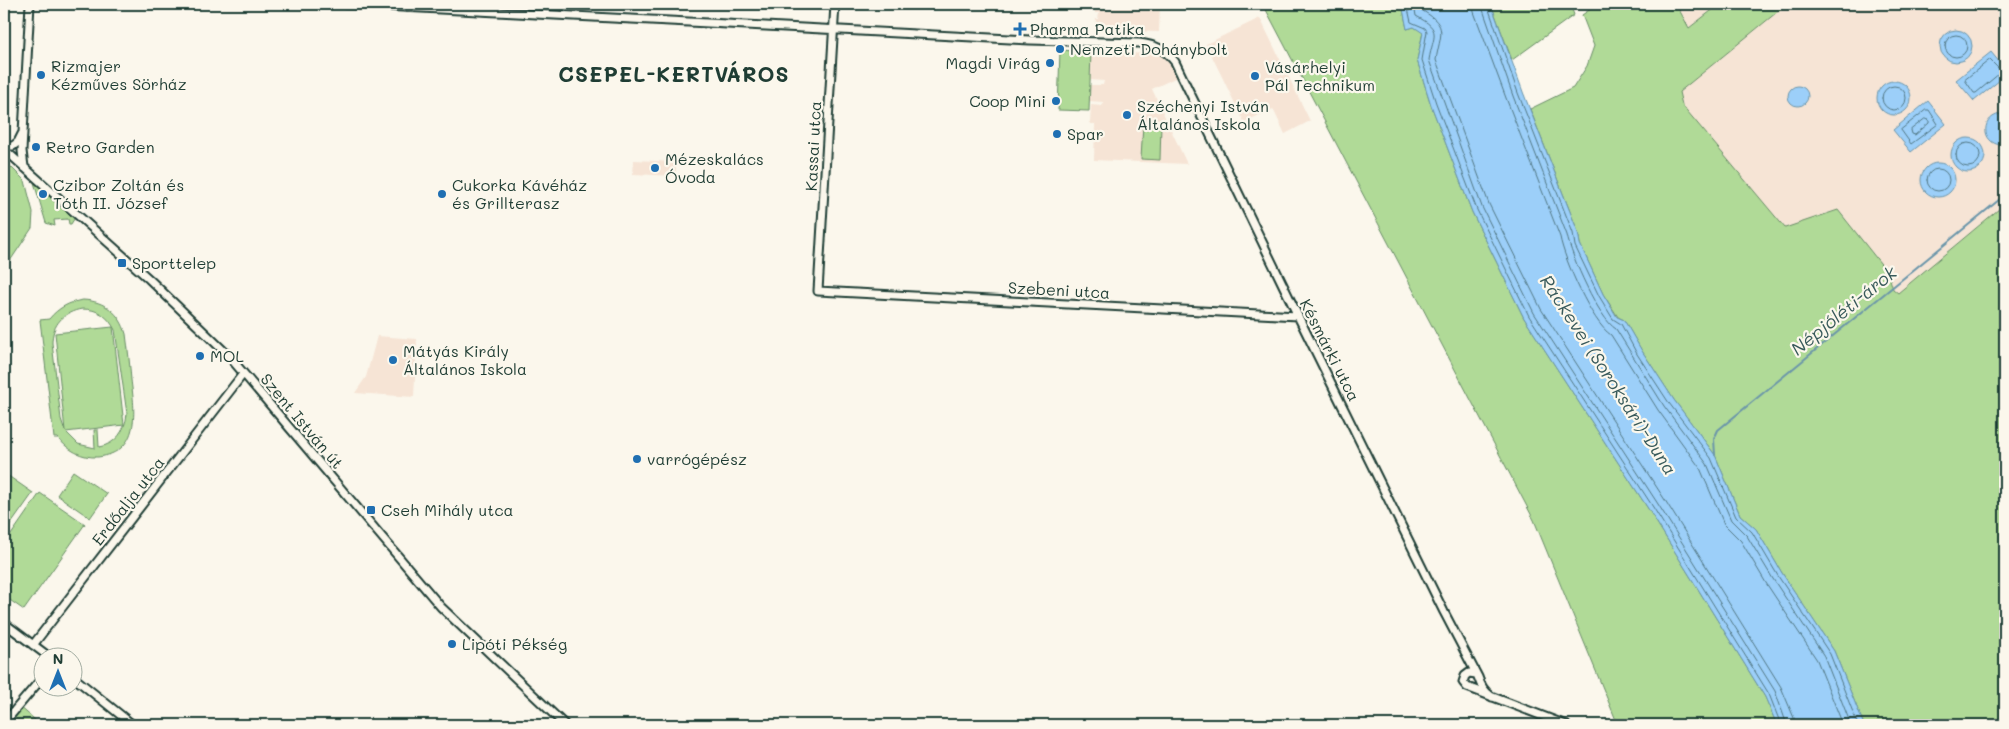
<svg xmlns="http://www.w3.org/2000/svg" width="2009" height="729" font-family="Mali,sans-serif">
	<rect width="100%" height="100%" fill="#fbf7ec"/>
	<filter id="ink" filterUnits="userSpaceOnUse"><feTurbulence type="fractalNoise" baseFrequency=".02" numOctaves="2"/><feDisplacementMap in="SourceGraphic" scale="10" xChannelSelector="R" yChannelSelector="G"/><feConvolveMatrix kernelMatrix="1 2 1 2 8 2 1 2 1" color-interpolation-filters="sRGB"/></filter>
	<g filter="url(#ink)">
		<path fill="#f6e4d5" d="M1095,4h65l-1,28 -64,-2 1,-11h2l1,-6h-4z
			M1676,4h44l-31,24z
			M1787,4h218v200l-107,89 -5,-4 -5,-16 -50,-63 -53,19 -103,-124 -3,-13z
			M1260,18l50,103 -25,13 -12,-25 -29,13 -38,-78z
			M1091,52l69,2 12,8 7,14 -27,13 35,75 -93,-4 1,-36h-5l1,-19 11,1 1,-4 -14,-1 1,-16h13l1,-4 -14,-1z
			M634,160l42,2v14l-43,-2z
			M377,336l40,3 -3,58 -59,-4 11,-16z"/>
		<path fill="#b0da97" stroke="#688c66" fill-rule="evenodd" d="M533,4h96v5z
			M1263,4h139l5,25 7,-2 9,5 -6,28 14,45 41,107 52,106 125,192 116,187 12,28h-159l-84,-205z
			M1491,4h79l4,11 -62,45z
			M1598,4h78l13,24 31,-24h67l-108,88 3,13 103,123 53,-18 50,63 5,16 5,4 107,-89v521h-141l-30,-74 -52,-78 -26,-44 -16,-14 -25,-60 -41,-55 -32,-49 -18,-31 -6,-3 -15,-23 -23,-50 -2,-12 -48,-123 43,-21 14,-22 7,-20 -12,-31z
			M1060,50l31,2 -2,59 -31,-1z
			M1143,124h18l-1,36 -19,-1z
			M4,160l21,21 8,31 -1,16 -28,42z
			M33,179l43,37 -5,8h-2l-1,-5 -14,1 1,6 -9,-3z
			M83,300c22,1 37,13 43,34 2,16 4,31 5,46 4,31 10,72 -33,77 -17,1 -30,-7 -40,-19h-4l-14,-118 9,-1c9,-11 20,-17 34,-19zM82,309c16,0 26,7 33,21l12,84c-2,17 -11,30 -28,33l-1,-17h-4l1,18 -17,-4 -12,-12 58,-7 -11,-98 -58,6 10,98 -4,-12 -9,-76c0,-19 12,-31 30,-34z
			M73,471l34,23 -17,24 -33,-23z
			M4,473l29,20 -29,41z
			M40,493l45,31 -61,86 -20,-14v-51z
			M19,706l22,19h-37z"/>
		<path fill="#9ccff9" stroke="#6a95aa" d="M1402,4h89l32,88 55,140 2,12 23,50 14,23 7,3 18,31 32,49 41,55 25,60 16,14 26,44 52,78 30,74h-87l-12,-28 -116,-187 -125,-192 -52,-106 -41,-107 -14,-45 6,-27 -9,-6 -7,2z
			M1940 46a16 16 0 1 1 32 0a16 16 0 1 1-32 0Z
			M1991,52l14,17v7l-31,25 -18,-21z
			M1877 98a17 17 0 1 1 34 0a17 17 0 1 1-34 0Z
			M1788 96a10 10 0 1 1 20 0a10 10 0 1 1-20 0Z
			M1928,101l18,23 -35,28 -18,-22z
			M2000,114h5v31c-22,2 -27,-26 -5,-31z
			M1951 155a17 17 0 1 1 34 0a17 17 0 1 1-34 0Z
			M1921 180a17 17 0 1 1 34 0a17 17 0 1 1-34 0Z"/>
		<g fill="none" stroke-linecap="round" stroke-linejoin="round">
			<path stroke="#517783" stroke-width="1" d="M1407,4l4,18 14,6 2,3 -5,29 14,43 41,107 52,106 124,191 116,187 12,31
				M1414,4l2,12c27,14 17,19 13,44l53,147 52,106 124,191 117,187 12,34
				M1421,4l2,7c26,15 17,23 13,49l53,144 52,105 124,191 116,187 13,31 1,7
				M1473,4l1,8 32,86 54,139c4,22 32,86 51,98l47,75 42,58 24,56 17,17 25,42 51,77 26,65
				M1481,4l32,92 54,139c4,21 32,84 49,94l48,77 43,58 24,56 16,16 26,43 51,77 27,69
				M1487,4l31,89 55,140 2,13 24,50 14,23 8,5 16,30 32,49 42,55 25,59 16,15 26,44 52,78 28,71
				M1945 46a11 11 0 1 1 22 0a11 11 0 1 1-22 0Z
				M1990,60l10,10v3l-24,20h-2l-9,-13z
				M1882 98a12 12 0 1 1 24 0a12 12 0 1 1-24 0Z
				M1926,110h3l9,14 -27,20 -10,-14z
				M1925,119l4,1v3l-14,12 -3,-1 -1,-4z
				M1956 155a12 12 0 1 1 24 0a12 12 0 1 1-24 0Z
				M1927 180a11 11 0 1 1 22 0a11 11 0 1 1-22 0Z"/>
			<path stroke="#6a95aa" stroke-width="2" d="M1715,455l-1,-16 4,-9 287,-235"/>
			<g stroke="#1f3d34" stroke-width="11">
				<path id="secondary" d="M345,4l685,36 109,3c16,2 26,6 36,19l123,254 146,296 34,65c3,9 6,14 14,20
					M835,4l-17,287 480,25
					M4,146h9l5,-4 4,-8
					M4,149l145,130 79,76 213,252 124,118
					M24,167l-2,-16 8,-147
					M4,623l44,33
					M33,645l210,-271
					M1476,674l-7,-1 -4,3 -2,6 4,5 99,38
					M72,676l61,49
					M4,723l38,-45"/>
			</g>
			<use href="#secondary" stroke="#fbf7ec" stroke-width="7"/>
		</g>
	</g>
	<g fill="#1f6fb2" stroke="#fbf7ec" stroke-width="2">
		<path d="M1017.5 21.5h5v5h5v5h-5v5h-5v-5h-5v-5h5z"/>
		<circle cx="1060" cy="49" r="5"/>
		<circle cx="1050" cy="63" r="5"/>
		<circle cx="41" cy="75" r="5"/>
		<circle cx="1255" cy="76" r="5"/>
		<circle cx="1056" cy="101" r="5"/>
		<circle cx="1127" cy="115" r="5"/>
		<circle cx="1057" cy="134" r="5"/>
		<circle cx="36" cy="147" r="5"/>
		<circle cx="655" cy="168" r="5"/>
		<circle cx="43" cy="194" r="5"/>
		<circle cx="442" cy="194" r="5"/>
		<rect x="117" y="258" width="10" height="10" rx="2.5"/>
		<circle cx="200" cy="356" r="5"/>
		<circle cx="393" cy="360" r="5"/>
		<circle cx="637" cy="459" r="5"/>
		<rect x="366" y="505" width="10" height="10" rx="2.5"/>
		<circle cx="452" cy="644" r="5"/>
	</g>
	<g text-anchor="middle" stroke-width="4.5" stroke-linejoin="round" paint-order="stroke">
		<g font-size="16" fill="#1f3d34" stroke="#fbf7ec" text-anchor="start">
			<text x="1030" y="35">Pharma Patika</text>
			<text x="1070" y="55">Nemzeti Dohánybolt</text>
			<text x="1040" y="69" text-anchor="end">Magdi Virág</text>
			<text x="51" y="72">Rizmajer<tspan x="51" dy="18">Kézműves Sörház</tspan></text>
			<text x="1265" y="73">Vásárhelyi<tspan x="1265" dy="18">Pál Technikum</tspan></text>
			<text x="1046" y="107" text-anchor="end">Coop Mini</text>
			<text x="1137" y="112">Széchenyi István<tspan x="1137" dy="18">Általános Iskola</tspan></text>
			<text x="1067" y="140">Spar</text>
			<text x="46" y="153">Retro Garden</text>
			<text x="665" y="165">Mézeskalács<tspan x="665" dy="18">Óvoda</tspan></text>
			<text x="53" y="191">Czibor Zoltán és<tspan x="53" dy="18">Tóth II. József</tspan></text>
			<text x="452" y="191">Cukorka Kávéház<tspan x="452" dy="18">és Grillterasz</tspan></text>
			<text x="132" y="269">Sporttelep</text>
			<text x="403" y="357">Mátyás Király<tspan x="403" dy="18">Általános Iskola</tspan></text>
			<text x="210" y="362">MOL</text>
			<text x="647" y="465">varrógépész</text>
			<text x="381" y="516">Cseh Mihály utca</text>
			<text x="462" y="650">Lipóti Pékség</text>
		</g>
		<g font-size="16" fill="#1f3d34" stroke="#fbf7ec">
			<text transform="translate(813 146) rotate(-87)" y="6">Kassai utca</text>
			<text transform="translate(1059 290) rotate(3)" y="6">Szebeni utca</text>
			<text transform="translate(1330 350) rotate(63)" y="6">Késmárki utca</text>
			<text transform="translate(302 421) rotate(50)" y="6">Szent István út</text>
			<text transform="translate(128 501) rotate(-52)" y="6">Erdőalja utca</text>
		</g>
		<g font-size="18" font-style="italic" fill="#385a5b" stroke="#fbf7ec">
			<text transform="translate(1844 311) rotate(-39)" y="6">Népjóléti-árok</text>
			<text transform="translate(1608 375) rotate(57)" y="6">Ráckevei (Soroksári)-Duna</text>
		</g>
		<g font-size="21" font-weight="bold" letter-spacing="1" fill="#1f3d34" stroke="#fbf7ec">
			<text x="674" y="82">CSEPEL-KERTVÁROS</text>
		</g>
	</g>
	<rect width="2009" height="729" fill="none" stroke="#fbf7ec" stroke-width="20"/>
	<rect x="10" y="10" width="1989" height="709" fill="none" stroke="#1f3d34" stroke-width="2" filter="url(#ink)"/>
	<g transform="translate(58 672)"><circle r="24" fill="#fbf7ec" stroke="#a3ada2"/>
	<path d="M0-4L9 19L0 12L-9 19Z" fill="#1f6fb2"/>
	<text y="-8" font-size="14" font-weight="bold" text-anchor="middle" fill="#1f3d34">N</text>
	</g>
</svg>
